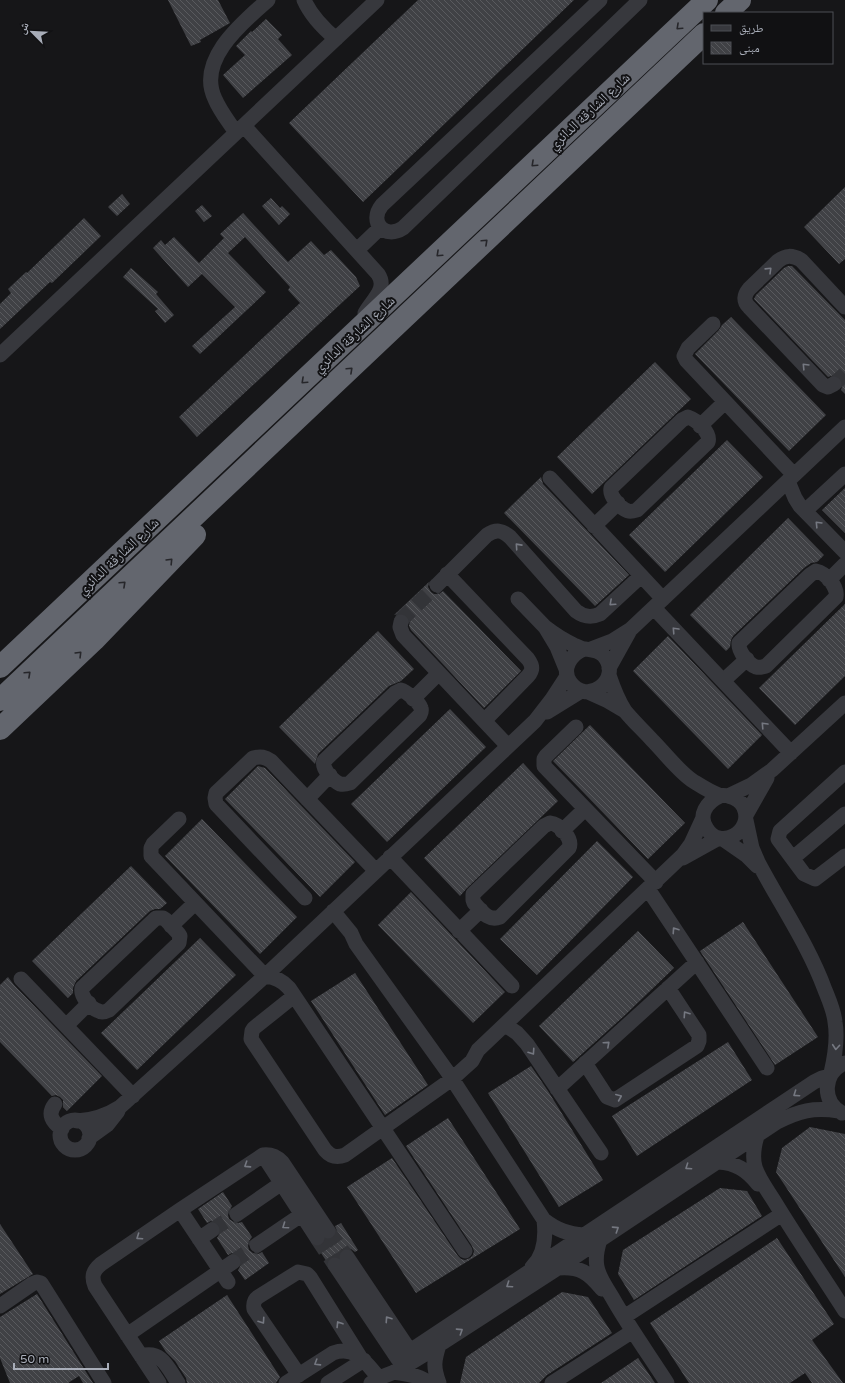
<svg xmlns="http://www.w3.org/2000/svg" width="845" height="1383" font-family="'Varela Round','Noto Naskh Arabic',sans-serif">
	<defs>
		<pattern id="building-back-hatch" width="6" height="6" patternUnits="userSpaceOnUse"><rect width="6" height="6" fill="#404145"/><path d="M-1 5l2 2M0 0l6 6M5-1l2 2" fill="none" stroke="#595a5e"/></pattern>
	</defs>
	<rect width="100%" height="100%" fill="#161618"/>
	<path fill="url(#building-back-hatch)" d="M168,0h50l12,23 -30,17 1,2 -10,4z
		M418,0h156l-211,202 -74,-79z
		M266,19l16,16 -4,4 14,16 -49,43 -20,-23 22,-20 -9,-9 15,-15 1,1z
		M845,187v72l-6,5 -35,-37z
		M122,194l8,10 -13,12 -9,-9z
		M271,198l9,10 2,-2 8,8 -11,11 -17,-19z
		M202,205l10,11 -8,6 -9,-11z
		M243,213l45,49 23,-21 13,14 7,-5 25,27 4,9 -163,151 -18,-20 121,-114 -12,-13 2,-3 -45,-50 -17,16 38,39 -66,62 -8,-8 43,-39 -33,-33 -14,13 -35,-39 8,-8 4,5 9,-8 25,26 25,-25 -4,-4z
		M84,218l17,18 -49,47 -2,-1 -50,47v-25l11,-11 -3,-4 18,-17 1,1z
		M788,266h4l53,54v74l-4,-4 2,-6 -1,-4 -3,-3 -5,-2 -6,2 -74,-78 2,-4 28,-27z
		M131,268l27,24 -2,2 18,21 -9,8 -10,-12 3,-2 -35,-32z
		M731,317l95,98 -37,36 -94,-97 24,-24 3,-5z
		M655,362l36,37 -99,95 -35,-37z
		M727,440l36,37 -98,95 -36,-37z
		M541,477l2,7 86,91 -34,31 -91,-93z
		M845,488v45l-23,-23z
		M788,518l36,37 -7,7 -6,1 -7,5 -71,68 -2,4 -1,7 -4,4 -36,-36z
		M429,582l-1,5 3,5 3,2h5l4,-3 78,80 -37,37 -73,-78 -2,-4 1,-6 -3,-4 -5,-3 -8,2z
		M845,604v72l-50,49 -36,-37z
		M378,631l36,38 -13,12 -12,5 -71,68 -3,10 -36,-37z
		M668,636l94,99 -34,34 -95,-98z
		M450,709l36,38 -99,95 -36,-38z
		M590,725l95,98 -37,36 -95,-98z
		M523,763l35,38 -91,87 -7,8 -36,-38z
		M258,766l7,2 90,94 -35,35 -95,-98z
		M202,819l95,98 -37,37 -95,-98z
		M597,841l36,36 -96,98 -37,-36z
		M131,866l36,37 -7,6h-5l-5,2 -74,70 -3,7v5l-5,5 -36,-37z
		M411,892l94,100 -32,31 -95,-98z
		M743,922l75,115 -43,28 -75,-114z
		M638,931l36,37 -50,48 -51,46 -34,-36z
		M200,938l36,37 -99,95 -36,-37z
		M355,973l73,112 -43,30 -74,-114z
		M8,977l6,8 88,91 -35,35 -4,-4v-7l-3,-3 -4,-2 -4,1 -52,-54v-57z
		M728,1042l24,38 -115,76 -25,-40z
		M531,1066l17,25 55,89 -44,27 -71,-114z
		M448,1118l72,111 -104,64 -69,-106 45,-29 66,98 3,3 4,1 5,-2 3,-3 1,-4 -2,-5 -66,-100z
		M810,1127l35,7v143l-69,-105 6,-24z
		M720,1188l27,3 15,25 -128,84 -16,-26 5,-24z
		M223,1192l9,14 -3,5 -1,4 1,4 5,3 4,1 4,-1 10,15 -3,4 -1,5 1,4 4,3 5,1 4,-2 7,11 -24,17 -7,-10 3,-5 1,-4 -1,-4 -5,-3 -4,-1 -4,2 -11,-17 3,-5 1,-4 -1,-4 -5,-3 -4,-1 -4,2 -9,-14z
		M341,1223l17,27 -3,2 -4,-3 -5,-1 -4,1 -3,4 -1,4h-8l-3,5 -10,-15 5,-2 4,-6 3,1 4,-2 3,-3 1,-4 -2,-5z
		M0,1224l33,50 -33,20z
		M777,1238l57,86 -22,16 31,43h-31l-7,-10 -15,10h-101l-39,-60z
		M562,1292l26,5 24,36 -65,42 -8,8h-79l6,-26z
		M37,1294l56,89h-10l-4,-7 -11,7h-58l-10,-25v-41z
		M227,1295l53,82 -4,6h-89l-1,-5 -11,-17 -9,-9 -7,-11z
		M638,1358l17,25h-54z"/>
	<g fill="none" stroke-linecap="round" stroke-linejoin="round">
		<path stroke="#333438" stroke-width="15" stroke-dasharray="15 8" stroke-linecap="butt" d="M834,384l11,-10
			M401,622l2,-4 34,-33
			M212,1230l25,-16
			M328,1231l19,26
			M317,1238l18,27
			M233,1262l24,-17"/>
		<path stroke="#37383d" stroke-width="15" d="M304,0c7,16 19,28 32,39
			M600,0l-218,205c-14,17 3,35 21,23l237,-228
			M244,126l134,148c10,15 -6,26 -13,39
			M236,133c-7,-11 -16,-22 -21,-34 -19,-39 28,-77 53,-99
			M357,250l23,-22
			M713,324l-25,24 -4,8 2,4 108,115
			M0,355l377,-355
			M834,384l-6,3 -5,-2 -74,-78c-6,-6 -5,-12 0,-18l29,-28c8,-6 14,-6 23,-1l44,47
			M688,417c9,3 23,16 20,25l-71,68c-3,1 -6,2 -9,1 -8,-3 -19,-15 -17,-23l71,-68z
			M700,426l25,-24
			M550,478l113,121
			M788,481l7,17 5,8 45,46
			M805,511l40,-37
			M594,526l24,-23
			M816,571c10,2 22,16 20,26l-70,69c-4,1 -6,2 -10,1 -8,-3 -18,-16 -17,-24l71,-68z
			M447,574l81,85c5,7 5,11 0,17l-44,45
			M829,580l16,-16
			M437,585l50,-50c9,-6 15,-5 23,2l66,74c8,6 15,7 24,3l41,-38
			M518,599l27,28 12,20 9,22
			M654,608l137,145
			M401,622l-1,5 3,8 105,111
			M545,627c9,7 18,13 29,18 3,1 7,4 11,4 7,1 14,1 19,7 19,23 -17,51 -34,26 -9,-13 1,-28 14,-33
			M591,649l21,-8 19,-12 214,-202
			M609,668l20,-36
			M609,675c4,12 9,25 16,36 8,10 18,19 27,29 12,12 27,32 41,41 8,5 17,11 26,14 3,1 6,0 9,1 7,1 14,6 16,12 10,23 -24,43 -37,21 -10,-14 0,-27 13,-33
			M723,681l24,-22
			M401,690c5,1 19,13 20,18 1,3 0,5 -1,7l-70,68c-3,1 -6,2 -10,1 -7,-3 -19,-16 -16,-23l71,-68z
			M588,692l20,9 17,10
			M413,699l26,-26
			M547,712l34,-21
			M576,727l-30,29 -2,3v7l112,116
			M845,772l-65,59 -2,8 26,35 11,5 30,-23
			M728,796l23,-11 21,-15 73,-67
			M307,799l23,-24
			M746,815l21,-37
			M179,819l-26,25 -2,4v8l114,120c10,1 17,4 24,12l176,263
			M746,820l6,28 6,14c22,42 50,82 67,128 4,10 9,21 10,32 3,17 0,34 -4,51
			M550,823c10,1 23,16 19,25l-69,69c-12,5 -19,-7 -26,-14l-1,-3v-6l71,-68z
			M562,831l23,-22
			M723,839l23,16 11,11
			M390,857l122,129
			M683,858l36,-20
			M793,858l52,-44
			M648,889l119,179
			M305,898l-89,-94 -1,-6 1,-5 37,-35c8,-2 12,-1 18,3l105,110
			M333,911l18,22 5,11 91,127 97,149c13,10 24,14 40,15
			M156,918h7l3,2 12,13 2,3 -1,7 -70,67c-4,2 -7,3 -10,1 -8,-2 -19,-15 -17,-23z
			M171,926l24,-23
			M459,931l22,-21
			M21,979l112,117
			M294,996l-40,32 -2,3 -1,8 74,111c6,7 12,8 20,5l107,-76 20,-18 6,-11 205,-195 8,-11 12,-26
			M505,1025l12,8 10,11 74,109
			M66,1026l23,-23
			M585,1063l22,34 8,3 82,-54 2,-5v-6l-31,-47
			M557,1089l140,-127
			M55,1104c-8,10 -3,18 7,25
			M842,1113c-21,-11 -19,-41 3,-50
			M60 1135a15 15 0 1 1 30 0a15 15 0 1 1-30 0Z
			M77,1121c16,-1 29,-5 43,-14l145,-131 270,-255 17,-22 15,-23
			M757,1136c-3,10 -5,20 -2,31 4,13 14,25 21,37 22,36 46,71 69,107
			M89,1138l18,-13 11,-14
			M263,1155l54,83
			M718,1162c18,1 29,8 40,22
			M180,1210l48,72
			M237,1214l52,-36
			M199,1239l13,-9
			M600,1240c-3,9 -5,17 -3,27 2,11 10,21 15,30 17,30 37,58 55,86
			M257,1245l53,-36
			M347,1257l63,94
			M335,1265l63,94
			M532,1267c13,-12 14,-30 12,-47
			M558,1268c22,-2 31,5 44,21
			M0,1306l32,-22 5,-2 4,1 63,100
			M624,1317l158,-103
			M127,1335l106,-73
			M439,1345c-5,16 -6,22 0,38
			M404,1355l410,-273 8,-4 8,-2
			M141,1356c21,-6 27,12 37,27
			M394,1372c11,2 27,3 34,11
			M299,1375l-45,-66c-1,-6 0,-9 4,-12l40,-25 9,2 3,3 50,80
			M159,1383l-64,-97c-4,-10 -2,-15 6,-22l79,-54 83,-55c8,-1 13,1 19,7l46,69
			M286,1383l47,-30c23,-8 33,10 46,25
			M328,1383l36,-23
			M371,1383l8,-5 18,-7 28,-17 133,-86 219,-146c22,-11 36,-15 62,-11
			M552,1383l81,-52"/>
		<path stroke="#63666e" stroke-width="22" d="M726,13l14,-13
			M0,667l707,-667
			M0,700l704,-666
			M0,729l94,-89 101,-105"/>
	</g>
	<defs><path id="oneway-chevron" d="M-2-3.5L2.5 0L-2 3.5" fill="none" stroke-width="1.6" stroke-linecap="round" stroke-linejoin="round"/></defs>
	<g stroke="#26262a">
		<use href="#oneway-chevron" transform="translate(679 27) rotate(137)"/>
		<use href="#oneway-chevron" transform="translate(534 164) rotate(137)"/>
		<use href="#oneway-chevron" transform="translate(485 242) rotate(-43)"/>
		<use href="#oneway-chevron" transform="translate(439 254) rotate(137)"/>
		<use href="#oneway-chevron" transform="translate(350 370) rotate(-43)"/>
		<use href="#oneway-chevron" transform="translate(304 381) rotate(137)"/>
		<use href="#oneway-chevron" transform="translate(170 561) rotate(-46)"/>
		<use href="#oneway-chevron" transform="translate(123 584) rotate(-43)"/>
		<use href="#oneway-chevron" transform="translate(79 654) rotate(-45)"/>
		<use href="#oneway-chevron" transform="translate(28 674) rotate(-43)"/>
	</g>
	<g stroke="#757881">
		<use href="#oneway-chevron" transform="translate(769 270) rotate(-44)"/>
		<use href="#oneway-chevron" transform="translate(805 366) rotate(-134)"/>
		<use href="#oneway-chevron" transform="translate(818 524) rotate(-134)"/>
		<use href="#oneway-chevron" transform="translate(518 546) rotate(-132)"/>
		<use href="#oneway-chevron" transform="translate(612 603) rotate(138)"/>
		<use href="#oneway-chevron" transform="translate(675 630) rotate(-133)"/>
		<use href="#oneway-chevron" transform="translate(764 725) rotate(-133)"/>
		<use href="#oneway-chevron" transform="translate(675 930) rotate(-124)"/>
		<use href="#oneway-chevron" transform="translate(686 1014) rotate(-124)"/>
		<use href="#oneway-chevron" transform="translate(607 1044) rotate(-42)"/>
		<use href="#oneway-chevron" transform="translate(836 1047) rotate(95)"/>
		<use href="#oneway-chevron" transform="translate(532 1052) rotate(56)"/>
		<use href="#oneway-chevron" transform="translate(796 1094) rotate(146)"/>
		<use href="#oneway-chevron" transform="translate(619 1097) rotate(-23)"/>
		<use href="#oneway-chevron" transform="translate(247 1165) rotate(147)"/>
		<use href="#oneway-chevron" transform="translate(688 1167) rotate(146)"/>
		<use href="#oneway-chevron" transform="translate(285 1226) rotate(145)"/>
		<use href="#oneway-chevron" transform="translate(616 1229) rotate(-33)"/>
		<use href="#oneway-chevron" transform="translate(139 1237) rotate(146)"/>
		<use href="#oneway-chevron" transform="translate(509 1285) rotate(146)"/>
		<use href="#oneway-chevron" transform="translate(388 1319) rotate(-124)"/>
		<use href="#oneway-chevron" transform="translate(262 1321) rotate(56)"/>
		<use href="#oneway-chevron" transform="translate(339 1324) rotate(-122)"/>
		<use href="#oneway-chevron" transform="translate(460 1331) rotate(-33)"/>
		<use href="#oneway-chevron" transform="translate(317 1363) rotate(148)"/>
	</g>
	<g text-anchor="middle" stroke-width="4" stroke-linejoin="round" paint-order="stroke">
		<g font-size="14" fill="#a8adb8" stroke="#111113">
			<text transform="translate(589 111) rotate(-43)" y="5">شارع الشارقة الدائري</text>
			<text transform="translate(354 334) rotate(-43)" y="5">شارع الشارقة الدائري</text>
			<text transform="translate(118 556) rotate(-43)" y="5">شارع الشارقة الدائري</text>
		</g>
	</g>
	<rect x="703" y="12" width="130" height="52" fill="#111113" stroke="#4d4f55"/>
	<rect x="711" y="25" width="20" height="6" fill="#37383d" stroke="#4d4f55"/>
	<text x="739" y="32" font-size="12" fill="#a8adb8">طريق</text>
	<rect x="711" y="42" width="20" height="12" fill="url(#building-back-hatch)" stroke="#4d4f55"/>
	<text x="739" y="52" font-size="12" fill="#a8adb8">مبنى</text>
	<g transform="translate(32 32) rotate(294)" stroke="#111113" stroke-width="3" paint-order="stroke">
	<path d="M0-3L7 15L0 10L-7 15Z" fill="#a8adb8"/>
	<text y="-6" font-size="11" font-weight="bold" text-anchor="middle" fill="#a8adb8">ش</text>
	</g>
	<path d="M14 1363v6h94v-6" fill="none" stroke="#a8adb8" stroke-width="2"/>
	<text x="20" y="1363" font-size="12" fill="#a8adb8" stroke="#111113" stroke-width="3" paint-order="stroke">50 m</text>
</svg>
